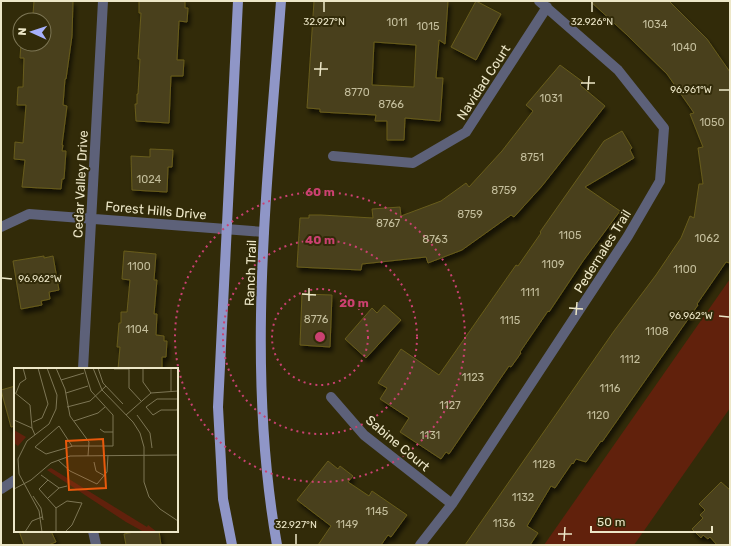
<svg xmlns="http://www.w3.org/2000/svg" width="731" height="546" font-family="Rubik,sans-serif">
	<defs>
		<filter id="shadow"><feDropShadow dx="2.5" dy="4.5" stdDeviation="2" flood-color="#0009"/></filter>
	</defs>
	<rect width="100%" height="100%" fill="#322b09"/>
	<path fill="#61210c" d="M730,279v129l-96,137h-90z"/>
	<path fill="#49411a" stroke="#685c1b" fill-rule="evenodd" filter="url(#shadow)" d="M34,1h39l-1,35 -6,43h-1l-2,26 4,1 -5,39h1l-1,6h4l-2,28h-2l-1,10 -39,-2 3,-27 -11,-1 1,-17 8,1 3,-38h-9l1,-18h5l1,-29h-4l1,-14h23v-24h-14v-6h3z
		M139,1h46v7h3l-1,14 -8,-1 -2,39h7l-1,16h-12l-2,47 -33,-2 -1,-17h2v-10h1l2,-35h-2l3,-46h-2z
		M314,1h134l-3,43 -6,-4 -3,38h7l-3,43 -35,-3 -1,22h-17v-19h-12l1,-6 -56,-3v-3l-13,-1zM374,42l42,3 -2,42 -42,-2z
		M476,1l25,13 -25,46 -25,-13z
		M590,1h79l38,38 23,33v191l-4,-1 -29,42 1,1 -96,137 -1,-1 -15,21 -10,-3 -3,5 -1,-1 -17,25 -4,-2 -24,40 11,7 -8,12h-65l149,-214 42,-56 25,-37 9,-22 4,2 5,-34h4l-5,-36 5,-1 -13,-33 4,-1 -27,-39 -41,-40z
		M560,65l23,17 -3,3 25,21 -63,80 -28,31 -3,-2 -49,35 -34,13 -2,-6 -64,7 -1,6 -64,-3 3,-49h9v-3h12l52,3 -1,-9 28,-2 1,9 40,-15 25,-18 3,4 33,-36 31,-40 -7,-6z
		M622,131l10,17 -2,2 4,8 -49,29 35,24 -37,50 -34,51 -1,-1 -28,41 1,1 -10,14 -2,-1 -60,88 -3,-2 -5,7 -41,-27 9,-14 -29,-19 7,-11 -9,-5 23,-34 38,26 77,-110 2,1 23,-33 -1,-1 64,-91z
		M150,149l23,1 -1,17h-4l-1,25 -35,-2 -1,-34 19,1z
		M124,251l32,3 -2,26h3l-3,34h3l-1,21 8,1v5h3l-1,16h-4v12h-44l2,-22h-3l2,-24h2v-11h6l3,-32 -8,-1z
		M44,256v2l9,-2 6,34 -10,2 1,7 -9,2 1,4 -21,4 -8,-48z
		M302,294l30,1 -2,52 -30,-2z
		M384,305l17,15 -35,38 -21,-19 27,-31 5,5z
		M15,386v40l-4,1 -10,-37z
		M328,461l10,8 2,-3 13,10 -5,6 21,14 3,-5 35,24 -16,22 -3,-2 -7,10h-63l13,-19 -34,-26z
		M721,482l9,8v55h-13l-7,-8 -2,2 -5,-4 -2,3 -9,-9 11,-11 -3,-3 5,-5 -6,-6z
		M19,531h32l5,11 -8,3h-24z
		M139,531h20l2,14h-35l-2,-11z"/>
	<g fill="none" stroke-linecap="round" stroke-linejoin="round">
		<path stroke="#5d6179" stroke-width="10" d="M333,156l80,7 53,-31 81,-125
			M1,227l28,-13 235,18
			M83,369l20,-368
			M331,397l33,38 88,69
			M1,489l14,-9
			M93,531l3,14
			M420,545l32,-41 176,-268 32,-55 4,-53 -46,-58 -79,-69"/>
		<path stroke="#8f96c7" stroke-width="10" d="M232,545l-9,-46 -5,-92 20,-406
			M277,545c-32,-180 -9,-364 4,-544"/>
	</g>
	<path fill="none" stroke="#ede7c8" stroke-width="1.5" d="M324,12v-10M592,12v-10M314,69h14M320,76l1,-14M581,83h14M588,90l1,-14M719,90h10M2,278l10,1M302,294l14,1M309,301v-13M569,308l14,1M576,315l1,-13M719,316l10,1M558,534h14M564,541l1,-14M296,544v-10"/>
	<g fill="none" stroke="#cb4171" stroke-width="2" stroke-dasharray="2 4">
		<circle cx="320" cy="337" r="48"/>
		<circle cx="320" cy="337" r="97"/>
		<circle cx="320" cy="337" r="145"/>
	</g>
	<g text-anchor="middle" stroke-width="4" stroke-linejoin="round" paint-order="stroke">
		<g font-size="11" fill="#c4be9c">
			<text x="397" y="26">1011</text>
			<text x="655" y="28">1034</text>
			<text x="428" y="30">1015</text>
			<text x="684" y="51">1040</text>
			<text x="357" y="96">8770</text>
			<text x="551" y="102">1031</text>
			<text x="391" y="108">8766</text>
			<text x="712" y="126">1050</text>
			<text x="532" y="161">8751</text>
			<text x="149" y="183">1024</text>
			<text x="504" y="194">8759</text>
			<text x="470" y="218">8759</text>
			<text x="388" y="227">8767</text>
			<text x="570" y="239">1105</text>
			<text x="707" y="242">1062</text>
			<text x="435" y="243">8763</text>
			<text x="553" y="268">1109</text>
			<text x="139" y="270">1100</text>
			<text x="685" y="273">1100</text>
			<text x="530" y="296">1111</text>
			<text x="316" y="323">8776</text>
			<text x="510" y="324">1115</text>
			<text x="137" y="333">1104</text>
			<text x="657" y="335">1108</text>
			<text x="630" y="363">1112</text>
			<text x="473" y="381">1123</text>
			<text x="610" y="392">1116</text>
			<text x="450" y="409">1127</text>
			<text x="598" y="419">1120</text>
			<text x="430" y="439">1131</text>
			<text x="544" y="468">1128</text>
			<text x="523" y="501">1132</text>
			<text x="377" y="515">1145</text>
			<text x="504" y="527">1136</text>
			<text x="347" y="528">1149</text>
		</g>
		<g font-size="13" fill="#ede7c8" stroke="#322b09">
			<text transform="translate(483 82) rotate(-57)" y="5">Navidad Court</text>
			<text transform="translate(80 184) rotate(-87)" y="5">Cedar Valley Drive</text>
			<text transform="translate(156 210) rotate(5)" y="5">Forest Hills Drive</text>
			<text transform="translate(602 251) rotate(-58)" y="5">Pedernales Trail</text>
			<text transform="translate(250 273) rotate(-88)" y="5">Ranch Trail</text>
			<text transform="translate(398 443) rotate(40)" y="5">Sabine Court</text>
		</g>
	</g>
	<g transform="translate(14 368)">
		<rect width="164" height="164" fill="#322b09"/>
		<path d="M0,62l12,7 -8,9 -4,-3zM37,100l96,59 1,-2 9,7h-13l-18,-10 -79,-52z" fill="#61210c"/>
		<path fill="none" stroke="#7d7655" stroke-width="1" d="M42,0l9,21 5,27 19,26 -1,14M79,0l9,22 31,32 7,11 4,14v35l5,15 11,12 18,12M84,0l5,15 20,21M115,0v20l12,13M129,0v14l8,11M100,1h15M47,12l23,-7M157,23v-23M0,24l16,13 2,23 3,7M2,25l4,-10 6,-4 -3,-11M52,25l22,-7M164,31h-21l-11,8 7,8 8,-5h16l1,-4M53,39l23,-6 16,-15M112,47l25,-22 27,-2M123,47l13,18 2,15M0,52l18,8M60,53l24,-8 7,-6M19,54l9,-4 6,-14 -10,-36M86,61l4,3h9M58,78l-13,-20 -24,21 11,7 27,-8h40v-31l-22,-24 -7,-23M44,92l12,11 27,13 10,-12 1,-17M80,94l2,9 9,5M27,107l18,13 8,-2M34,112l-9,9 17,19v24M0,121l17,-9 20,-17 19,-7 108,-1M19,128l8,12 2,12M34,130l11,-10M42,140l11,-7 15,2 -10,22 -7,7M11,164l7,-11 10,-4M28,164l-3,-21 -20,-37 -1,-15 9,-18 22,-17 7,-15 1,-14 -10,-27"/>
		<path fill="#e8590c" fill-opacity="0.15" stroke="#e8590c" stroke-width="2" d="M89,71l3,49 -37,2 -3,-49z"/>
		<rect width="164" height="164" fill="none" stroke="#ede7c8" stroke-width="2"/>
	</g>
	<g font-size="10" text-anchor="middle" fill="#ede7c8" stroke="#322b09" stroke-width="4" stroke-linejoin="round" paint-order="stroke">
		<text x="324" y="25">32.927°N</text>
		<text x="592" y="25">32.926°N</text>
		<text x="691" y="93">96.961°W</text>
		<text x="40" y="282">96.962°W</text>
		<text x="691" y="319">96.962°W</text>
		<text x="296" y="528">32.927°N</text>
	</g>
	<circle cx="320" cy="337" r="6" fill="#cb4171" stroke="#322b09" stroke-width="2"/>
	<g font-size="12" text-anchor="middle" font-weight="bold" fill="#cb4171" stroke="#322b09" stroke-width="4" stroke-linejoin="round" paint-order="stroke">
		<text x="320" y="196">60 m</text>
		<text x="320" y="244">40 m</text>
		<text x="354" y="307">20 m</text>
	</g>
	<rect width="731" height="546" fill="none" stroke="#ede7c8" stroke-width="4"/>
	<g transform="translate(32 32) rotate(273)"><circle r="19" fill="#322b09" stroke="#7d7655"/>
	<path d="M0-3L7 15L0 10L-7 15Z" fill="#a7b1fc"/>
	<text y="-6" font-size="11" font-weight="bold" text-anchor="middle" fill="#ede7c8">N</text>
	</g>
	<path d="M591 526v6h121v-6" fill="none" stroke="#ede7c8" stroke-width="2"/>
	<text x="597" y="526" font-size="12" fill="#ede7c8" stroke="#322b09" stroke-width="3" paint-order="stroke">50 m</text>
</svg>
